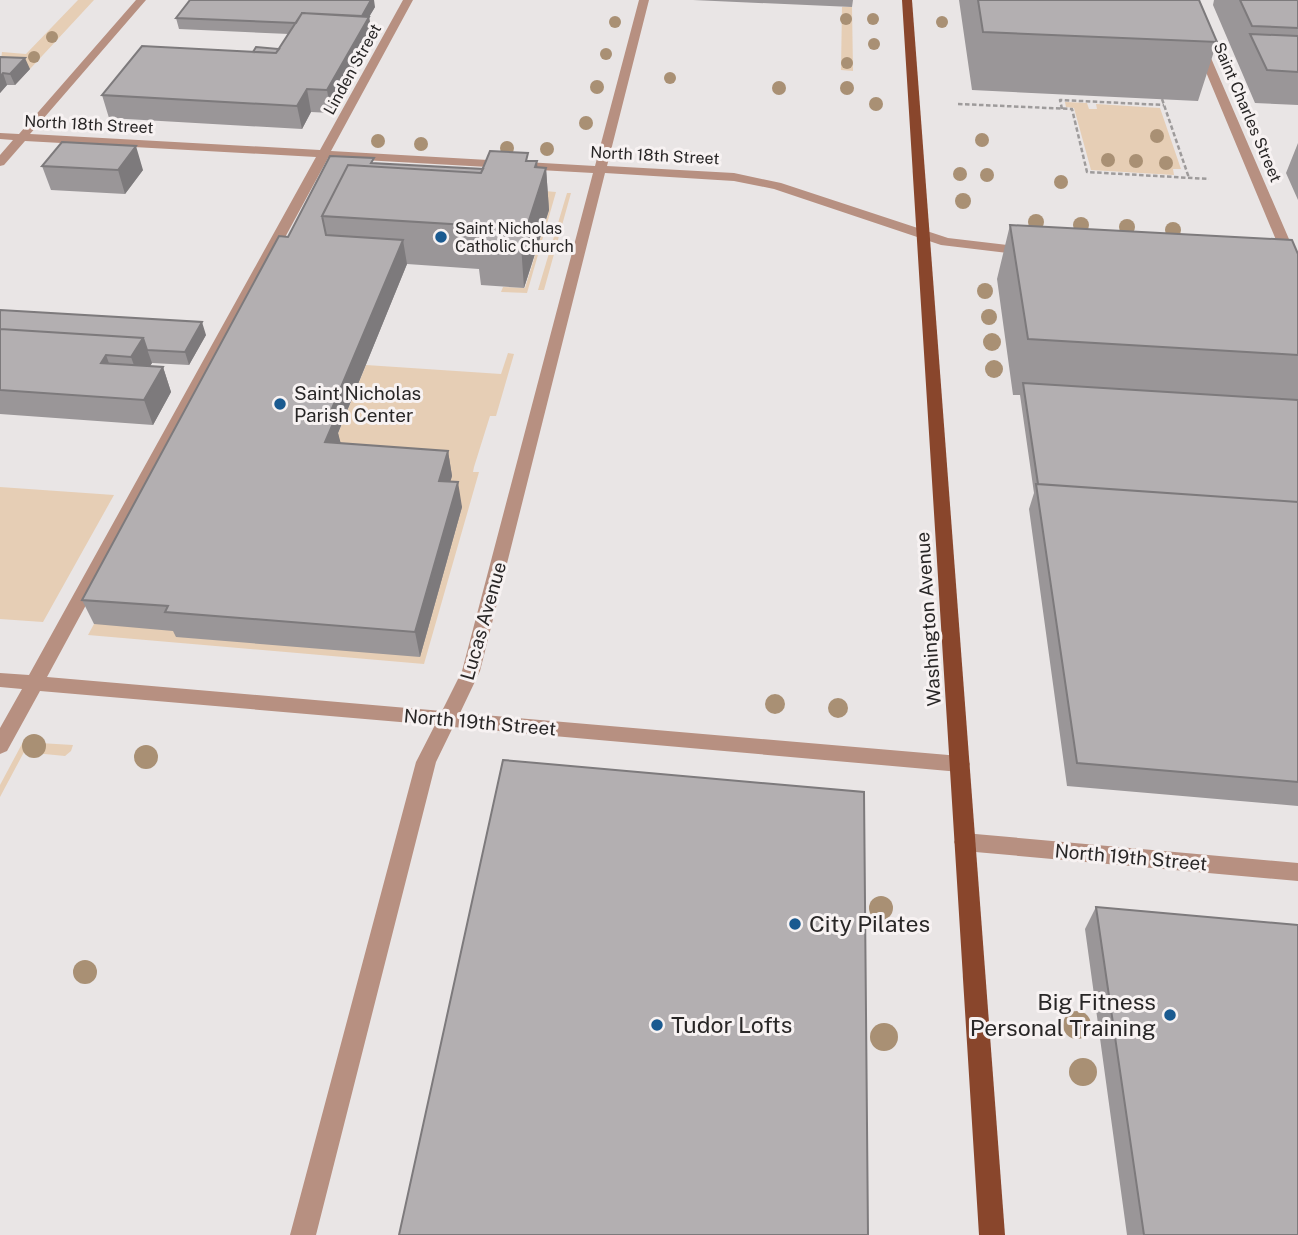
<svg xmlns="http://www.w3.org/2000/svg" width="1298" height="1235" font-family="'Public Sans',sans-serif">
	<rect width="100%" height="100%" fill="#e9e5e5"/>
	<path fill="#e6ceb5" d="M78,0h16l-64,69 -30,-1 2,-16 24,2z
		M842,7h10l1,64 -12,-1z
		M1065,102l22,1 2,6h8l-1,-5 64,4 21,61h-8l1,6 -83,-5 -17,-62 -8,-1z
		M533,190l23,2 -29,101 -26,-1 2,-5 22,1 24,-78z
		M567,193h4l-27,97h-6z
		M508,353l6,1 -18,62h-6l-16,51 -1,5h6l-55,192 -336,-29 6,-11 240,-181 32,-78 135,9z
		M0,487l114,8 -71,127 -43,-3z
		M23,742l50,3 -2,6 -6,5 -41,-4 -24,45v-12z"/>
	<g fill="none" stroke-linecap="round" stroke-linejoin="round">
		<path stroke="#9e9b9b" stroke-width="2.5" stroke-dasharray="4.5 2.5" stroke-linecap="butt" d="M1162,99l27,79
			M958,104l114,5 15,63 122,7
			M1062,109l-2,-9 104,5"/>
		<path fill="#b79081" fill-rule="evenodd" d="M136,0h10l-116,134 290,16 83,-150h10l-82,151 264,15 44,-166h10l-42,166 127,7 47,10 167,55 77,9 7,4 -7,4 -84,-10 -167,-56 -40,-8 -129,-8 -125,498 -20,42 500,43 7,2 3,6 -3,6 -7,2 -507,-45 -17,35 -120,473h-26l126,-473 19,-37 -395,-34 -33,60 -7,3v-26l22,-39 -22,-2v-14l29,2 287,-518 -291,-16 -21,24 -4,1v-11l13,-15 -13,-1v-6l19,1zM328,158l265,15 -131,498 -20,40 -395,-34z
			M1176,0h10l112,260v20l-7,-4z
			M964,833l334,30v18l-334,-30 -7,-3 -3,-6 3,-6z"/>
		<path fill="#89462c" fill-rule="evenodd" d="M902,0h10l93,1235h-26z"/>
	</g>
	<g fill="#a99074">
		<circle cx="846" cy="19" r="6"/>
		<circle cx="873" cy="19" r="6"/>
		<circle cx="615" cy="22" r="6"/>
		<circle cx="942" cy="22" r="6"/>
		<circle cx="52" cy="37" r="6"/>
		<circle cx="874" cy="44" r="6"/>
		<circle cx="606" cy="54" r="6"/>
		<circle cx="34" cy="57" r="6"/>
		<circle cx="847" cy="63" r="6"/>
		<circle cx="670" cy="78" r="6"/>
		<circle cx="597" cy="87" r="7"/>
		<circle cx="779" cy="88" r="7"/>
		<circle cx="847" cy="88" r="7"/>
		<circle cx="876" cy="104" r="7"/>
		<circle cx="586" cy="123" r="7"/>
		<circle cx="1157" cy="136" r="7"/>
		<circle cx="982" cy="140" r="7"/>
		<circle cx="378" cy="141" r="7"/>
		<circle cx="421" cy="144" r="7"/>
		<circle cx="507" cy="148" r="7"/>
		<circle cx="547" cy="149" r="7"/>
		<circle cx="657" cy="155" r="7"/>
		<circle cx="687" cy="157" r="7"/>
		<circle cx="1108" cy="160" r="7"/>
		<circle cx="1136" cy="161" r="7"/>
		<circle cx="1166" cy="163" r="7"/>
		<circle cx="960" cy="174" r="7"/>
		<circle cx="987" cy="175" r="7"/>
		<circle cx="1061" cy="182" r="7"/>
		<circle cx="963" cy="201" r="8"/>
		<circle cx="1036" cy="222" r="8"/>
		<circle cx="1081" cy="225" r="8"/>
		<circle cx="1127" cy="227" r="8"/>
		<circle cx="1173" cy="230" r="8"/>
		<circle cx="985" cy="291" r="8"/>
		<circle cx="989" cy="317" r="8"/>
		<circle cx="992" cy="342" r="9"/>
		<circle cx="994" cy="369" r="9"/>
		<circle cx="775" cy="704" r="10"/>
		<circle cx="838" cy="708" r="10"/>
		<circle cx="34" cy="746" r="12"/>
		<circle cx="146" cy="757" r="12"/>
		<circle cx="881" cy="908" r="12"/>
		<circle cx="85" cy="972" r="12"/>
		<circle cx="1077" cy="1025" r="14"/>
		<circle cx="884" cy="1037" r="14"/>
		<circle cx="1083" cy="1072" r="14"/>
	</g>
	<path fill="#9a9698" d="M693,0h160l-1,7z
		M959,0h240l18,42 -19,59 -226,-11z
		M1214,0h84v105l-43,-2 -42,-98z
		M375,7l-6,10 4,22 -42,74 -20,-1 -9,17 -193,-11 -7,-23 151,-43 26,-3 10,-15 -110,-5 -3,-11z
		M0,57l30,12 -15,16h-8l-7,8z
		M1298,143v57l-12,-27z
		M529,161h8v6l9,1 3,42 -25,78 -43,-3 -2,-16 -72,-5 -69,169 2,10 108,8 4,25 -2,6 12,25 -42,150 -244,-20 -3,-6 -79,-7 -12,-24 206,-363 86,-74 109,6z
		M42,166l101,4 -18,24 -74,-4z
		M1010,225l288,29v552l-231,-20 -38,-277 5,-16 -14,-98h-7l-16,-116z
		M0,310l206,25 -17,30 -37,-2 -2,3 13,1 8,25 -18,33 -153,-11z
		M1096,907l202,328h-171l-42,-306z"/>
	<path fill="#7d7a7c" d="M371,0h3l1,7 -6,10 4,22 -42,74 -4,-23 30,-65z
		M25,58l5,11 -15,16 -5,-11z
		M3,73l4,12 -7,8v-16z
		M307,89l4,23 -9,17 -5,-23z
		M136,146l7,24 -18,24 -7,-24z
		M537,161l2,29 7,-22 3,42 -25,78 -3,-43z
		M403,240l4,24 -69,169 3,11 -16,-2 3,-24z
		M202,322l4,13 -17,30 -4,-13z
		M143,338l9,25 -12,19 -9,-25z
		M106,355l9,25 -14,-17z
		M163,367l8,25 -18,33 -9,-25z
		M448,451l4,25 -9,30 -4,-25z
		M458,482l4,25 -42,150 -5,-25z"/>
	<path fill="#b3afb1" stroke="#7d7a7c" stroke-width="2" d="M190,0h181l-9,16 -60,-3 -6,10 -120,-5z
		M978,0h221l18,42 -234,-10z
		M1240,0h58v28l-46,-2z
		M302,13l67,4 -42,73 -20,-1 -10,17 -195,-11 40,-49 134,7z
		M1250,34l48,2v36l-31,-2z
		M256,47l23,2 -3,4 -23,-1z
		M0,57l25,1 -15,16 -7,-1 -3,4z
		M62,142l74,4 -18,24 -76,-4z
		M490,151l38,2 -2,8h11l-2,6 11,1 -25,77 -45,-3 6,-16 -160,-10 26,-51 133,8z
		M330,156l44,2 -3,5 112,6 -2,4 -133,-8 -26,51 4,19 77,5 -75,178 7,1 -10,23 123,9 -9,30 19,1 -43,150 -250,-20 3,-6 -86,-6 197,-364 9,1z
		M1010,225l282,15 6,14v101l-270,-16z
		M0,310l202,12 -17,30 -38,-2 -4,-12 -143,-9z
		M0,329l143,9 -12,19 -25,-2 -5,8 62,4 -19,33 -144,-10z
		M1023,383l275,17v102l-260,-18z
		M1036,484l262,18v280l-221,-19z
		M503,760l361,32 4,443h-469z
		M1096,907l202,18v310h-154z"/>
	<g fill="#1a5a90" stroke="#f7f2f2" stroke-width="2.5">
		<circle cx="441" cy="237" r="7"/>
		<circle cx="280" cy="404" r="7"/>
		<circle cx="795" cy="924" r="7"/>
		<circle cx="1170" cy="1015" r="7"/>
		<circle cx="657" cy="1025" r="7"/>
	</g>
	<g text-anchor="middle" stroke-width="6" stroke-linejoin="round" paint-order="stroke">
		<g font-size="16" fill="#282626" stroke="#f7f2f2">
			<text transform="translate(352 69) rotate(-61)" y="6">Linden Street</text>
			<text transform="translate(1248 112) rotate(67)" y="6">Saint Charles Street</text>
			<text transform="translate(89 124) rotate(3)" y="6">North 18th Street</text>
			<text transform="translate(655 155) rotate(3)" y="6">North 18th Street</text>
		</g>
		<g font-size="16" fill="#282626" stroke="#f7f2f2" text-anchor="start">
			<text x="455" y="234">Saint Nicholas<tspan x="455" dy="18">Catholic Church</tspan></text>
		</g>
		<g font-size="19" fill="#282626" stroke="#f7f2f2" text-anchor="start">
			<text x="294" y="400">Saint Nicholas<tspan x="294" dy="22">Parish Center</tspan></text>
		</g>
		<g font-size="19" fill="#282626" stroke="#f7f2f2">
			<text transform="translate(928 619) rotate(-94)" y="7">Washington Avenue</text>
			<text transform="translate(483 621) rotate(-74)" y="7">Lucas Avenue</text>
			<text transform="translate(480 722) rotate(5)" y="7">North 19th Street</text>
			<text transform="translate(1131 857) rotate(5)" y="7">North 19th Street</text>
		</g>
		<g font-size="23" fill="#282626" stroke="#f7f2f2" text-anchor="start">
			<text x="809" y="932">City Pilates</text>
			<text x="1156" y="1010" text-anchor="end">Big Fitness<tspan x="1156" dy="26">Personal Training</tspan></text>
			<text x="671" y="1033">Tudor Lofts</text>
		</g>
	</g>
</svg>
